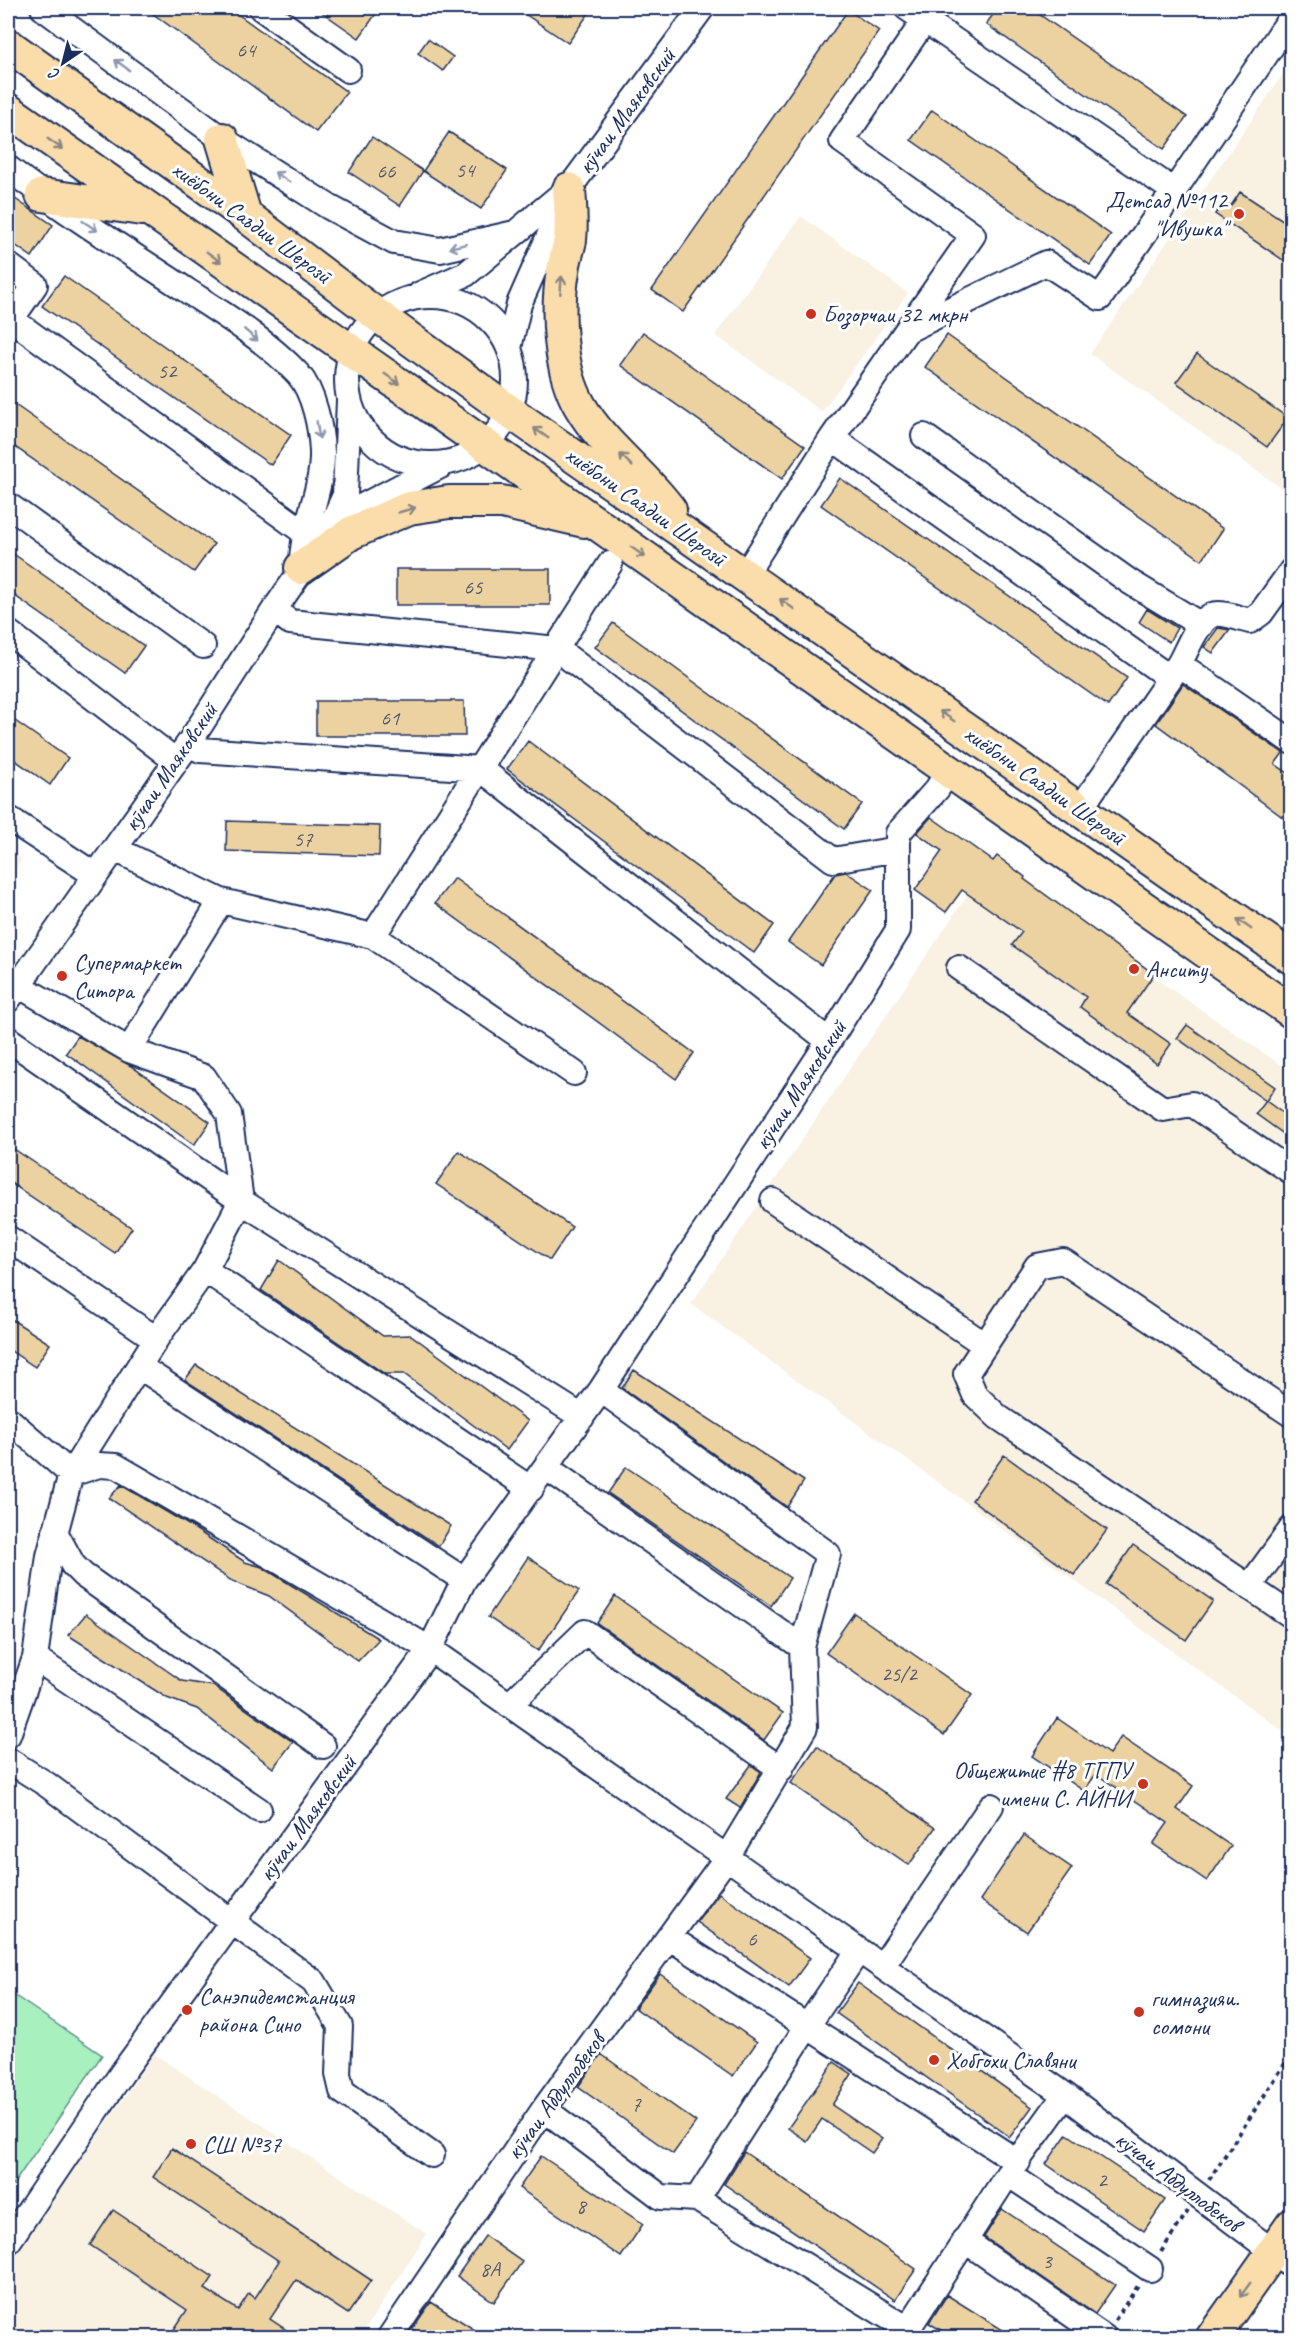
<svg xmlns="http://www.w3.org/2000/svg" width="1299" height="2345" font-family="Caveat,sans-serif">
	<rect width="100%" height="100%" fill="#fff"/>
	<filter id="ink" filterUnits="userSpaceOnUse"><feTurbulence type="fractalNoise" baseFrequency=".0167" numOctaves="2"/><feDisplacementMap in="SourceGraphic" scale="12" xChannelSelector="R" yChannelSelector="G"/><feConvolveMatrix kernelMatrix="1 2 1 2 8 2 1 2 1" color-interpolation-filters="sRGB"/></filter>
	<g filter="url(#ink)">
		<path fill="#f9f2e3" d="M1286,70l5,4v421l-201,-141z
			M801,216l107,77 -86,119 -107,-77z
			M8,849l14,10 -14,21z
			M989,863l302,209v665l-600,-433z
			M154,2054l273,180 -67,103 -352,1v-72z"/>
		<path fill="#a8f0bd" stroke="#62908e" stroke-width="1.5" d="M8,1991l94,64 -94,137z"/>
		<path fill="#ecd2a1" stroke="#1b2f5e" stroke-width="1.5" d="M145,8h84l118,84 -31,40z
			M316,8h64l-21,30z
			M516,8h65l8,5 -21,30z
			M998,8h32l157,109 -23,32 -178,-125z
			M848,10l31,21 -196,281 -31,-22z
			M428,39l25,18 -10,14 -25,-18z
			M932,110l179,125 -21,30 -179,-125z
			M449,132l58,38 -26,39 -58,-38z
			M372,137l51,34 -23,35 -51,-34z
			M1240,192l52,34v40l-77,-52 9,-13 7,5z
			M8,194l45,31 -21,32 -24,-17z
			M64,276l227,159 -20,30 -229,-159z
			M643,332l162,114 -23,33 -162,-114z
			M947,335l276,194 -21,31 -277,-193z
			M1197,354l91,64 -21,29 -91,-65z
			M8,400l206,144 -20,28 -186,-130z
			M840,478l287,200 -19,28 -287,-201z
			M8,550l136,96 -19,27 -117,-82z
			M396,569h154v36h-154z
			M1147,609l30,19 -8,14 -30,-20z
			M613,623l249,181 -18,25 -249,-182z
			M1218,628l12,2 -17,23 -9,-6z
			M1183,684l100,69 -8,11 17,12v48l-136,-100z
			M316,701h148l1,35h-149z
			M8,716l60,42 -18,27 -42,-30z
			M528,741l246,184 -20,28 -247,-184z
			M931,817l62,44 4,-5 28,21 -1,2 130,95 -27,39 44,31 -14,20 -77,-57 6,-10 -74,-52 10,-13 -60,-42 -16,22 -31,-22 27,-39 -25,-18z
			M227,821l153,5 -1,30 -153,-5z
			M846,872l27,18 -52,75 -33,-23 47,-68z
			M454,878l240,175 -18,26 -241,-176z
			M1187,1025l88,62 -9,14 -89,-63z
			M78,1036l53,30 79,56 -16,23 -128,-92z
			M1266,1101l26,19v20l-36,-26z
			M8,1145l124,83 -17,25 -107,-72z
			M459,1151l113,76 -22,33 -114,-76z
			M279,1260l104,76 28,-1 117,86 -21,29 -103,-76h-19l-124,-84z
			M8,1317l42,27 -15,23 -27,-18z
			M196,1365l255,161 -12,20 -254,-166z
			M634,1370l170,111 -17,26 -165,-119z
			M1004,1455l103,75 -33,45 -102,-75z
			M626,1467l164,111 -19,28 -163,-113z
			M121,1485l71,42 53,35 17,5 117,72 -21,22 -89,-65 -37,-15 -123,-83z
			M1133,1545l80,56 -27,39 -80,-56z
			M528,1557l51,34 -41,60 -50,-34z
			M615,1596l168,117 -19,27 -167,-117z
			M854,1613l118,82 -28,40 -118,-82z
			M86,1614l96,67 31,5 80,56 -20,26 -76,-59 -30,-11 -99,-63z
			M1057,1718l52,36 12,-17 72,49 -16,23 54,37 -24,35 -54,-37 15,-21 -72,-49 -12,17 -52,-35z
			M817,1746l118,82 -26,37 -118,-82z
			M751,1765l10,7 -21,36 -14,-9z
			M1024,1835l48,33 -45,64 -47,-32z
			M719,1893l91,65 -21,29 -92,-65z
			M660,1974l97,68 -24,34 -98,-68z
			M858,1983l174,124 -22,30 -174,-124z
			M601,2054l95,68 -23,32 -95,-67z
			M834,2062l18,12 -20,31 50,34 -10,14 -50,-34 -15,22 -19,-13z
			M1067,2134l98,66 -21,31 -98,-67z
			M172,2148l199,132 -23,34 -52,-34 -26,39 27,18h-128l18,-27 -97,-65 23,-35 100,67 -8,12 33,21 11,-17 6,5 24,-37 -126,-84z
			M744,2152l172,117 -21,31 -171,-116z
			M541,2156l102,68 -22,33 -102,-69z
			M1002,2209l113,76 -20,29 -111,-77z
			M485,2236l37,26 -28,40 -37,-26z
			M947,2295l67,42h-62l-23,-14z
			M431,2302l55,35h-61l-13,-8z"/>
		<g fill="none" stroke-linecap="round" stroke-linejoin="round">
			<g stroke="#1b2f5e" stroke-width="28">
				<path id="minor" d="M43,8l179,131 107,68 65,35 46,8 75,-17
					M261,8l87,62
					M907,8l267,183 -74,107 -54,-35 -136,66
					M8,168c57,45 120,83 181,124 37,24 78,49 109,82 16,18 23,54 24,78 1,38 -20,74 -20,112
					M1174,191l118,-175
					M8,265l27,20 -27,39
					M420,294l46,-20 101,-84
					M347 380a84 84 0 1 1 168 0a84 84 0 1 1-168 0Z
					M11,319l308,224
					M509,348l10,-44 52,-118 131,-178
					M924,436l206,146 71,43
					M832,438l338,240 9,-14 113,78
					M8,505l195,141
					M330,530l29,-22 83,-43
					M745,575l87,-137 141,-203 -131,-94 91,-133
					M274,610l16,12 267,27 276,211 65,-11
					M8,632l168,129
					M1179,664c8,-13 17,-42 33,-49 10,-4 28,4 38,6l11,-8 31,-43
					M189,743l11,7 281,19 348,272
					M1080,809l90,-131
					M8,818l87,57
					M115,849l106,52 152,35 201,137
					M373,936l237,-372
					M959,968l204,141 29,-5 100,68
					M8,1000l181,-257 85,-133 54,-78 17,-37 4,-95
					M8,1039l233,162 341,216
					M129,1050l92,-149
					M773,1201l212,144
					M8,1238l148,101
					M205,1270l326,219
					M140,1367l324,213
					M1292,1415l-229,-154 -26,5 -71,108 9,21 23,22 294,199
					M8,1419l63,55 28,-9 17,1 314,183 635,446 227,171
					M547,1468l255,179
					M55,1532l18,33 10,10 240,171
					M1249,1587l43,-59
					M35,1658l224,152
					M509,1705l76,-73 196,137
					M8,1735l27,-77 14,-102 22,-82 85,-135 49,-69 36,-69 -12,-87 -25,-37 -75,-27 -111,-65
					M8,1760l38,24 268,198 26,44 -2,48 4,17 90,64
					M670,1938l348,224
					M883,1965l108,-159
					M544,2109l117,88 36,2 211,130
					M1008,2174l142,95
					M697,2199l109,-171 53,-78
					M964,2240l140,97
					M8,2242l114,-169 308,-424 34,-69 137,-190 228,-349 69,-111v-97l39,-44 14,-21
					M389,2338l155,-229 183,-252 78,-130 -3,-80 26,-93 -227,-164
					M902,2338l106,-164 57,-79"/>
			</g>
			<g stroke="#1b2f5e" stroke-width="36">
				<path id="major" d="M8,45l237,170 132,100 132,96 783,547
					M8,110c426,303 858,598 1284,902
					M222,139l23,76
					M569,189c1,16 3,34 1,51 -2,10 -6,21 -7,31 -7,40 -4,99 17,135 23,40 63,67 90,104
					M42,195l100,14
					M301,568l50,-35 58,-25 40,-6h53l82,19
					M1212,2338l80,-113"/>
			</g>
			<path stroke="#1b2f5e" stroke-width="4" stroke-dasharray="4.5 4.5" stroke-linecap="butt" d="M1209,2180l83,-127
				M1161,2252l27,-41
				M1115,2320l23,-34"/>
			<use href="#minor" stroke="#fff" stroke-width="24"/>
			<use href="#major" stroke="#faddab" stroke-width="32"/>
		</g>
		<defs><path id="oneway-shaft" d="M-6 0H5M1.5-3L5.5 0L1.5 3" fill="none" stroke-width="1.6" stroke-linecap="round" stroke-linejoin="round" transform="scale(1.5)"/></defs>
		<g stroke="#8d97ae">
			<use href="#oneway-shaft" transform="translate(122 65) rotate(-144)"/>
			<use href="#oneway-shaft" transform="translate(282 177) rotate(-147)"/>
			<use href="#oneway-shaft" transform="translate(90 226) rotate(33)"/>
			<use href="#oneway-shaft" transform="translate(458 246) rotate(167)"/>
			<use href="#oneway-shaft" transform="translate(251 335) rotate(40)"/>
			<use href="#oneway-shaft" transform="translate(318 430) rotate(81)"/>
		</g>
		<g stroke="#8a8684">
			<use href="#oneway-shaft" transform="translate(55 144) rotate(35)"/>
			<use href="#oneway-shaft" transform="translate(214 257) rotate(36)"/>
			<use href="#oneway-shaft" transform="translate(561 285) rotate(-86)"/>
			<use href="#oneway-shaft" transform="translate(392 379) rotate(35)"/>
			<use href="#oneway-shaft" transform="translate(541 433) rotate(-145)"/>
			<use href="#oneway-shaft" transform="translate(626 460) rotate(-135)"/>
			<use href="#oneway-shaft" transform="translate(407 510) rotate(-16)"/>
			<use href="#oneway-shaft" transform="translate(638 552) rotate(35)"/>
			<use href="#oneway-shaft" transform="translate(787 604) rotate(-145)"/>
			<use href="#oneway-shaft" transform="translate(947 716) rotate(-145)"/>
			<use href="#oneway-shaft" transform="translate(1244 924) rotate(-145)"/>
			<use href="#oneway-shaft" transform="translate(1245 2290) rotate(126)"/>
		</g>
	</g>
	<g fill="#c8321e" stroke="#fff" stroke-width="2">
		<circle cx="1239" cy="214" r="6"/>
		<circle cx="811" cy="314" r="6"/>
		<circle cx="1134" cy="969" r="6"/>
		<circle cx="62" cy="976" r="6"/>
		<circle cx="1143" cy="1784" r="6"/>
		<circle cx="187" cy="2010" r="6"/>
		<circle cx="1139" cy="2012" r="6"/>
		<circle cx="934" cy="2060" r="6"/>
		<circle cx="191" cy="2144" r="6"/>
	</g>
	<g text-anchor="middle" stroke-width="6" stroke-linejoin="round" paint-order="stroke">
		<g font-size="21" fill="#4f586f">
			<text x="246" y="57">64</text>
			<text x="465" y="177">54</text>
			<text x="386" y="178">66</text>
			<text x="167" y="378">52</text>
			<text x="473" y="594">65</text>
			<text x="390" y="725">61</text>
			<text x="303" y="846">57</text>
			<text x="899" y="1681">25/2</text>
			<text x="752" y="1946">6</text>
			<text x="636" y="2111">7</text>
			<text x="1102" y="2187">2</text>
			<text x="581" y="2213">8</text>
			<text x="1047" y="2268">3</text>
			<text x="490" y="2276">8А</text>
		</g>
		<g font-size="24" fill="#1b2f5e" stroke="#fff">
			<text transform="translate(626 111) rotate(-54)" y="8">кӯчаи Маяковский</text>
			<text transform="translate(252 222) rotate(36)" y="8">хиёбони Саъдии Шерозӣ</text>
			<text transform="translate(646 506) rotate(35)" y="8">хиёбони Саъдии Шерозӣ</text>
			<text transform="translate(170 767) rotate(-56)" y="8">кӯчаи Маяковский</text>
			<text transform="translate(1045 785) rotate(35)" y="8">хиёбони Саъдии Шерозӣ</text>
			<text transform="translate(800 1085) rotate(-57)" y="8">кӯчаи Маяковский</text>
			<text transform="translate(307 1818) rotate(-54)" y="8">кӯчаи Маяковский</text>
			<text transform="translate(555 2096) rotate(-54)" y="8">кӯчаи Абдуллобеков</text>
			<text transform="translate(1178 2181) rotate(37)" y="8">кӯчаи Абдуллобеков</text>
		</g>
		<g font-size="24" fill="#1b2f5e" stroke="#fff" text-anchor="start">
			<text x="1227" y="208" text-anchor="end">Детсад №112<tspan x="1227" dy="28">"Ивушка"</tspan></text>
			<text x="823" y="322">Бозорчаи 32 мкрн</text>
			<text x="74" y="970">Супермаркет<tspan x="74" dy="28">Ситора</tspan></text>
			<text x="1146" y="977">Анситу</text>
			<text x="1131" y="1778" text-anchor="end">Общежитие #8 ТГПУ<tspan x="1131" dy="28">имени С. АЙНИ</tspan></text>
			<text x="199" y="2004">Санэпидемстанция<tspan x="199" dy="28">района Сино</tspan></text>
			<text x="1151" y="2006">гимназияи.<tspan x="1151" dy="28">сомони</tspan></text>
			<text x="946" y="2068">Хобгохи Славяни</text>
			<text x="203" y="2152">СШ №37</text>
		</g>
	</g>
	<rect width="1299" height="2345" fill="none" stroke="#fff" stroke-width="30"/>
	<rect x="15" y="15" width="1269" height="2315" fill="none" stroke="#1b2f5e" stroke-width="2" filter="url(#ink)"/>
	<g transform="translate(63 63) rotate(215)" stroke="#ffffff" stroke-width="4.5" paint-order="stroke">
	<path d="M0-4.5L10 22L0 15L-10 22Z" fill="#1b2f5e"/>
	<text y="-9" font-size="16" font-weight="bold" text-anchor="middle" fill="#1b2f5e">С</text>
	</g>
</svg>
